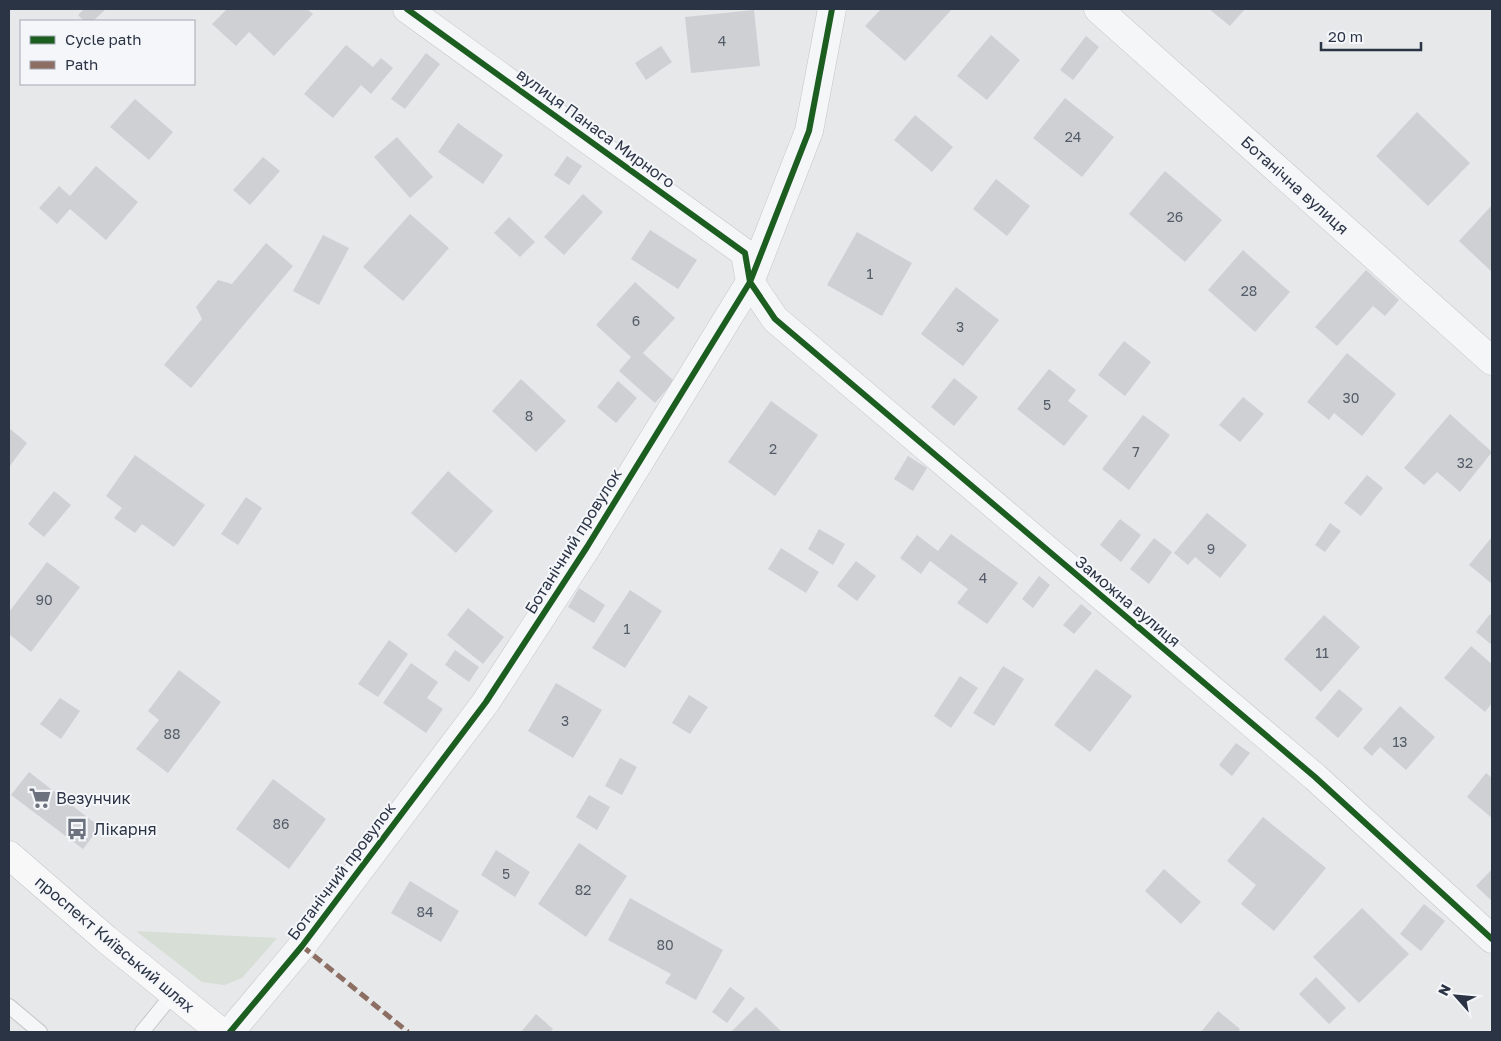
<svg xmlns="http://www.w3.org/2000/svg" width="1501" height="1041" font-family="'Golos Text',sans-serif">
	<rect width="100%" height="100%" fill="#e6e8ea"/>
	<path fill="#d6ded6" d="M136,931l141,7 -35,40 -18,7 -22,-3z"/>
	<path fill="#ced0d3" d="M84,9h22l-13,12h-9l-6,-6z
		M227,9h80l6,5 -39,42 -25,-24 -13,14 -24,-22z
		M881,9h71l-47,52 -40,-35z
		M1209,9h36l-15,17z
		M754,10l6,56 -69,7 -6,-56z
		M991,35l29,25 -33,40 -30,-24z
		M1086,36l13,11 -26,33 -13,-10z
		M346,45l27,22 8,-9 12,10 -22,26 -10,-9 -28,33 -29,-24z
		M661,46l11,16 -26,18 -11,-17z
		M426,53l14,11 -35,45 -14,-10z
		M1065,98l49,39 -32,40 -49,-39z
		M135,99l38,33 -24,28 -39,-33z
		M1417,112l53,51 -42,43 -52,-50z
		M915,115l38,32 -21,25 -38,-32z
		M458,123l45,32 -20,29 -45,-32z
		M397,137l36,40 -23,21 -36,-41z
		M567,156l15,10 -13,19 -15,-10z
		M263,157l17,14 -30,34 -17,-15z
		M96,166l42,36 -32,38 -36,-31 -13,15 -18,-16 20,-22 11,10z
		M1165,171l57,49 -37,42 -56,-48z
		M996,179l34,27 -23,30 -34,-27z
		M583,194l20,18 -39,43 -20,-18z
		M1492,205v67l-33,-31z
		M410,214l39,34 -46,53 -40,-34z
		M509,217l26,25 -15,15 -26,-24z
		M650,230l47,30 -19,29 -47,-30z
		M857,232l55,31 -30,53 -55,-31z
		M323,235l26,13 -30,57 -26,-14z
		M266,243l27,23 -102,122 -27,-23 38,-46 -6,-12 22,-27 14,4z
		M1243,250l47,42 -35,40 -47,-42z
		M1366,270l33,30 -14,16 -12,-10 -36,40 -22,-19z
		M635,282l40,36 -32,35 31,28 -19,22 -36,-32 12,-14 -35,-32z
		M956,287l43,33 -36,46 -42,-32z
		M1124,341l27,21 -26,34 -27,-21z
		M1347,353l49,41 -34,42 -28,-23 -5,7 -22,-18z
		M1049,369l27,21 -8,11 20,15 -24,30 -47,-37z
		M954,378l24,19 -24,29 -23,-19z
		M521,379l45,42 -30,31 -44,-41z
		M618,381l19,17 -21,25 -19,-16z
		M1243,397l21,17 -24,28 -21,-17z
		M771,401l47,34 -43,61 -47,-34z
		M1450,414l42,38 -32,40 -23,-20 -13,13 -20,-17z
		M1143,415l27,20 -41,55 -27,-21z
		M9,428l18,15 -18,24z
		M135,455l70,50 -31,42 -32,-23 -7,9 -21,-15 8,-10 -16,-12z
		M908,456l19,12 -14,23 -19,-12z
		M448,471l45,40 -37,42 -45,-40z
		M1367,475l16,13 -22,28 -17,-13z
		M54,491l17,14 -27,32 -16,-13z
		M246,497l16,11 -24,37 -17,-11z
		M1207,513l40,32 -27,33 -25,-21 -7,8 -14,-12z
		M1120,519l21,16 -20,27 -21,-17z
		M1330,523l11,8 -16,21 -10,-7z
		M819,529l26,15 -12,21 -25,-16z
		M951,534l67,49 -31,41 -30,-21 11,-14 -38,-28 -9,13 -21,-16 17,-23 21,16z
		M1154,538l18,14 -23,32 -19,-15z
		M1491,538l1,1v43l-1,1 -22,-18z
		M781,548l38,24 -13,21 -38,-24z
		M856,561l20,15 -19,25 -20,-15z
		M47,562l33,25 -49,65 -22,-18v-22z
		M1039,576l11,9 -17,23 -11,-9z
		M579,588l26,17 -11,18 -26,-16z
		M630,590l32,21 -37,57 -33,-20z
		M1081,604l11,9 -18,21 -11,-9z
		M468,608l36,29 -21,27 -36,-29z
		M1490,614l2,2v29l-16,-13z
		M1324,615l36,32 -39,45 -37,-33z
		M389,640l19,14 -30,43 -20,-13z
		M1471,646l21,18v39l-7,9 -41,-34z
		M455,650l24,17 -10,15 -24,-17z
		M411,663l27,19 -11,16 16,11 -17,24 -43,-30z
		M1003,666l21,13 -30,47 -21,-13z
		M1096,669l36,27 -42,56 -36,-27z
		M179,670l42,32 -53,71 -32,-24 23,-29 -11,-9z
		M960,676l18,12 -27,40 -17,-12z
		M556,683l46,27 -29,48 -45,-27z
		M1339,689l24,20 -25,29 -23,-20z
		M689,695l19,12 -18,27 -18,-11z
		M60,698l20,13 -19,28 -21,-15z
		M1400,706l35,31 -29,33 -26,-23 -8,9 -9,-8z
		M1236,743l14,10 -18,23 -13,-11z
		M620,758l17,9 -15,28 -17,-9z
		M29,772l71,55 -17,22 -72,-54z
		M1486,773l6,5v40l-25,-21z
		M273,779l53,40 -37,50 -53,-40z
		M589,795l21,12 -13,23 -21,-13z
		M1263,817l63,51 -52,63 -33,-27 15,-19 -29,-24z
		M579,843l48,33 -41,61 -48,-33z
		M496,850l34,22 -15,25 -34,-22z
		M1164,869l37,33 -20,22 -36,-33z
		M1492,869v32l-16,-15z
		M410,881l49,30 -18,31 -50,-29z
		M630,898l93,52 -27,50 -31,-17 6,-9 -63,-34z
		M1424,904l21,17 -24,30 -21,-17z
		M1362,908l47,46 -50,49 -46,-46z
		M1316,977l30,31 -17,16 -30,-30z
		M730,987l15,11 -18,25 -15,-11z
		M756,1007l26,25h-51z
		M1218,1011l22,18 -2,3h-37z
		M536,1014l17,15 -3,3h-29z"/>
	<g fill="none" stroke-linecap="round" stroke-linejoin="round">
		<g stroke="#c4c6c8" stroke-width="16">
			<path id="service" d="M9,1006l31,26
				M142,1032l31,-38"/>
		</g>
		<g stroke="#c4c6c8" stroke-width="29">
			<path id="minor" d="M407,9l338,244 5,29 25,37 540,458 177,162
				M1098,9l394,352
				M230,1032l72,-86 184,-244 101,-155 163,-265 59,-151 23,-122"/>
		</g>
		<g stroke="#c4c6c8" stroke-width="29">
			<path id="secondary" d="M9,855l97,84 115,93"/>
		</g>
		<use href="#service" stroke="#f5f6f7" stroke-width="14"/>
		<use href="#minor" stroke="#f5f6f7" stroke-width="28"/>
		<use href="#secondary" stroke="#f8f8f8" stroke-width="28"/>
		<path stroke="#8d6e63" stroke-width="5" stroke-dasharray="10 5" stroke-linecap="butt" d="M302,946l106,86"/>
		<g stroke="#f4f6f9" stroke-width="9">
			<path id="cycleway" d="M407,9l338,244 5,29 25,37 540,458 177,162
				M230,1032l72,-86 184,-244 101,-155 163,-265 59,-151 23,-122"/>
		</g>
		<use href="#cycleway" stroke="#1b5e20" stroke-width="6"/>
	</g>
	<defs>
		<g id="supermarket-bare" transform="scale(1.725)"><path d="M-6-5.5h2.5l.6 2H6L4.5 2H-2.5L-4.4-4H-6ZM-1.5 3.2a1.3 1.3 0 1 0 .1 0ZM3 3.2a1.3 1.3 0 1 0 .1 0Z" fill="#6c737f" stroke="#f4f6f9" stroke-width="2.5" paint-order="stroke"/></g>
		<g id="bus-bare" transform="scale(1.725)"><path d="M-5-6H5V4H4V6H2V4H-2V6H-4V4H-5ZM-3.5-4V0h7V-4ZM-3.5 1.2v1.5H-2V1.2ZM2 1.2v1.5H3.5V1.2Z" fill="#6c737f" stroke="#f4f6f9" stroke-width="2.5" paint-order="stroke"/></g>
	</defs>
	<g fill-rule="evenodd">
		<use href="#supermarket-bare" x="40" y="798"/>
		<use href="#bus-bare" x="77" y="829"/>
	</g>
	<g text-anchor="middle" stroke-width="4" stroke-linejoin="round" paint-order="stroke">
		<g font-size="14" fill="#545c69">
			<text x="722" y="46">4</text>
			<text x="1073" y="142">24</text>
			<text x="1175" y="222">26</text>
			<text x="870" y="279">1</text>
			<text x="1249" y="296">28</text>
			<text x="636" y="326">6</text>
			<text x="960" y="332">3</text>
			<text x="1351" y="403">30</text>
			<text x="1047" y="410">5</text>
			<text x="529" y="421">8</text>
			<text x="773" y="454">2</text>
			<text x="1136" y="457">7</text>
			<text x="1465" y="468">32</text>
			<text x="1211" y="554">9</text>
			<text x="983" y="583">4</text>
			<text x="44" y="605">90</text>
			<text x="627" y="634">1</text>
			<text x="1322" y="658">11</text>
			<text x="565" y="726">3</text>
			<text x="172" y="739">88</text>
			<text x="1400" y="747">13</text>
			<text x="281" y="829">86</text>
			<text x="506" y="879">5</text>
			<text x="583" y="895">82</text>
			<text x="425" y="917">84</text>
			<text x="665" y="950">80</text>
		</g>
		<g font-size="16" fill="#2b3445" stroke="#f4f6f9">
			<text transform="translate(596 128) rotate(36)" y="6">вулиця Панаса Мирного</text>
			<text transform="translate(1295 185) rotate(42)" y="6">Ботанічна вулиця</text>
			<text transform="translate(573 541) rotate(-58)" y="6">Ботанічний провулок</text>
			<text transform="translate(1128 601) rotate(40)" y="6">Заможна вулиця</text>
			<text transform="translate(341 871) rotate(-53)" y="6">Ботанічний провулок</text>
			<text transform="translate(115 944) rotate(40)" y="6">проспект Київський шлях</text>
		</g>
		<g font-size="16" fill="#2b3445" stroke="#f4f6f9" text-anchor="start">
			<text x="56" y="804">Везунчик</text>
			<text x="94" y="835">Лікарня</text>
		</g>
	</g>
	<rect width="1501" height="1041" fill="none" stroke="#2b3445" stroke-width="20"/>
	<rect x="20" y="20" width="175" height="65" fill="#f4f6f9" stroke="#a4a8b1"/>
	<rect x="30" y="36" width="25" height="8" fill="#1b5e20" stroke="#a4a8b1"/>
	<text x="65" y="45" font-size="15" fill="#2b3445">Cycle path</text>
	<rect x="30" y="61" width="25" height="8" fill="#8d6e63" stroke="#a4a8b1"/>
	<text x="65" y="70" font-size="15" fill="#2b3445">Path</text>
	<g transform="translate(1456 996) rotate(297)" stroke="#f4f6f9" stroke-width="4" paint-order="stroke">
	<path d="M0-4L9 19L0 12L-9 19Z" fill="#2b3445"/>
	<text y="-8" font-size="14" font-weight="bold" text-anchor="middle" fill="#2b3445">N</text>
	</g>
	<path d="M1321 42v8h100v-8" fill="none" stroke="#2b3445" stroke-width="2.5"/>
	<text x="1328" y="42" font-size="15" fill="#2b3445" stroke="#f4f6f9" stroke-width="4" paint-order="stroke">20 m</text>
</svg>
